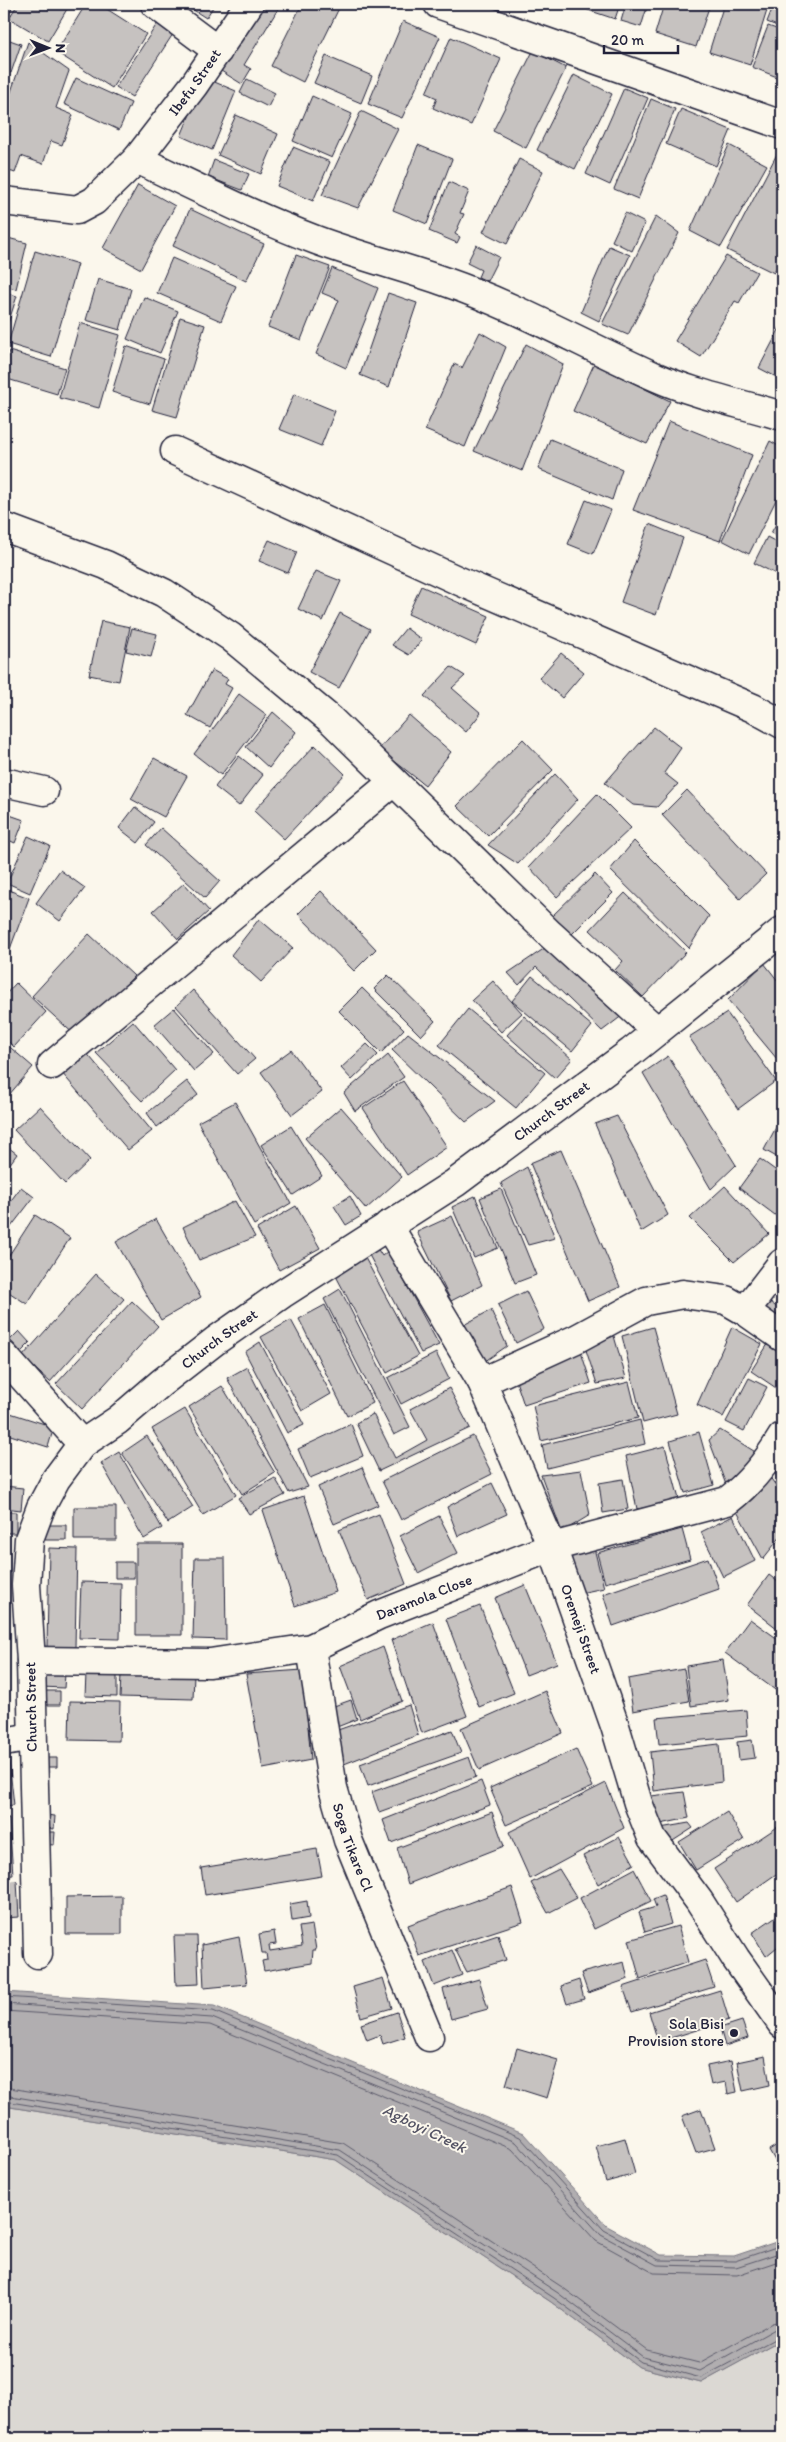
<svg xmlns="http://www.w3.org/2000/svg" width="786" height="2442" font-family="Itim,sans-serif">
	<rect width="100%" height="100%" fill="#fbf7ec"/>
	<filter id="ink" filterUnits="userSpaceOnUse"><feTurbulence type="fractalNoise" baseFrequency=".02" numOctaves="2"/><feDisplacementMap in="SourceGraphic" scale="10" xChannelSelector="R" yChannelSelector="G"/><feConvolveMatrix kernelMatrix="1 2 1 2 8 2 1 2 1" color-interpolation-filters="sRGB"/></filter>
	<g filter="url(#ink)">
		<path fill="#dbd8d3" stroke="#7e7d87" d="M4,2106l332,54 215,142 88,65 62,16 81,-44v99h-778z"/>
		<path fill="#b1aeb0" stroke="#787681" d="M4,1992l210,14 309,127 84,93 54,29 73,1 48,-16v99l-81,44 -62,-16 -88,-65 -215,-142 -332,-54z"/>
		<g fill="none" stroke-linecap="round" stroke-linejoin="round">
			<path stroke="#5b5a6a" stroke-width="1" d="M4,1997l209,14 307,126 84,93 55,30 76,1 47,-16
				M4,2004l208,14 304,124 85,93 56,30 79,2 46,-15
				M4,2011l206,14 302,124 84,92 58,32 83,2 45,-15
				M4,2087l339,56 219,144 85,63 52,13 73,-40 10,-2
				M4,2095l336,55 218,143 85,64 57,14 75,-42 7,-1
				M4,2101l334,54 216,143 87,64 60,16 81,-43"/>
		</g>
		<path fill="#c6c2c0" stroke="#22223b" d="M4,4h10l-9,16 -1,-1z
			M18,4h52l-22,37 -39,-23z
			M86,4h13l47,30 -34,54 -56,-36z
			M184,4h31l-9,14z
			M257,4h24l-37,61 7,4 -9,15 -29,-18z
			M302,4h39l-38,78 -32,-16z
			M584,4h36l-5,15 -33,-11z
			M626,4h22l-7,23 -20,-6z
			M664,4h46l-14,43 -41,-13z
			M724,4h45l-19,61 -41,-13z
			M774,4h8v24l-15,-6z
			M403,21l37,16 -38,81 -34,-14z
			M157,24l16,10 -41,63 -16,-10z
			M768,26l14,5v48l-30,-12z
			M451,37l50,22 -30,66 -38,-17 4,-10 -11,-5z
			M4,38l17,6 -10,29 -7,-3z
			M28,42l41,29 -13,37 17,7 -11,30 -11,-4 -8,23 -22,-8 -6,17 -11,-4v-57z
			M533,51l33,17 -40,80 -33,-17z
			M326,56l46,20 -11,27 -47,-20z
			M574,75l38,19 -37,75 -38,-19z
			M76,78l55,25 -12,27 -55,-26z
			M205,78l31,13 -24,59 -31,-14z
			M247,79l28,14 -7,14 -28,-14z
			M624,88l24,10 -38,87 -24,-11z
			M312,96l40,18 -20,44 -39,-17z
			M651,99l24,10 -37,90 -24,-10z
			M681,109l50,21 -15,36 -50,-22z
			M361,111l37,18 -40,79 -36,-13z
			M236,115l42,19 -17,40 -43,-19z
			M418,145l34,14 -25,65 -34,-14z
			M729,145l38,20 -46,82 -31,-16z
			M293,147l37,15 -17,39 -36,-15z
			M778,152l4,2v102l-8,17 -47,-23z
			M519,159l24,12 -36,73 -24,-12z
			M214,160l35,14 -7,16 -34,-13z
			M449,182l20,9 -9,22 4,1 -9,20 5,3 -3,6 -28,-12z
			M138,185l37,21 -34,63 -38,-21z
			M190,209l74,35 -18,37 -73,-35z
			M625,213l20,10 -13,28 -20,-10z
			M656,216l23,17 -51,102 -26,-11z
			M4,237l23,6 -11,46 -12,-3z
			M476,245l23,12 -12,24 -9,-4 3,-7 -14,-7z
			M609,246l21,9 -31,66 -18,-9z
			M35,251l43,13 -27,93 -43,-13z
			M296,255l34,12 -29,73 -33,-13z
			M726,256l31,16 -18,31 -4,-2 -34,56 -26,-16z
			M172,258l64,28 -15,35 -64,-28z
			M332,268l46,20 -32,80 -30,-14 23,-54 -17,-7z
			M98,279l33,10 -11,41 -34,-10z
			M4,292l13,4 -13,40z
			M388,293l29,10 -28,84 -29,-12z
			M144,297l34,14 -18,42 -33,-14z
			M180,317l25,8 -28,92 -25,-7z
			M80,323l40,12 -21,73 -40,-10z
			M782,324v56l-23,-12z
			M480,332l26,15 -41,100 -40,-17 29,-66 8,4z
			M526,344l37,20 -41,107 -48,-20z
			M126,346l38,13 -14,45 -38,-12z
			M9,351l56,17 -8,26 -53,-16v-10z
			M594,364l76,37 -23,43 -74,-33z
			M294,394l41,17 -14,35 -42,-17z
			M669,421l83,34 -32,86 -87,-31z
			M550,439l72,30 -10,31 -74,-31z
			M770,441l12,7v40l-33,66 -27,-14z
			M586,500l25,10 -18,44 -25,-10z
			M782,513v26l-11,-6z
			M649,524l34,14 -27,77 -35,-13z
			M767,537l15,8 -2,31 -26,-13z
			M269,540l28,12 -9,21 -29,-12z
			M316,571l25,10 -18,40 -25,-12z
			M421,586l68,30 -13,29 -68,-31z
			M340,613l30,16 -31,59 -30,-16z
			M101,621l29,6 -11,54 -30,-6z
			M132,628l25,6 -6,23 -25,-6z
			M406,628l16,12 -13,15 -17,-10z
			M561,653l23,19 -22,26 -23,-20z
			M451,667l14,9 -13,12 29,25 -15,19 -42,-36z
			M212,670l16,9 -3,5 7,4 -22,40 -23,-13z
			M239,694l28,21 -46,60 -27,-21z
			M273,712l23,20 -27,36 -23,-21z
			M409,715l42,37 -26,33 -46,-36z
			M654,727l27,21 -17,25 14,11 -21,23 -24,-2 -28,-22z
			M523,739l30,31 -65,66 -31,-30z
			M315,745l30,29 -61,65 -30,-28z
			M239,756l24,19 -24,31 -24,-19z
			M154,758l33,18 -23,41 -33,-18z
			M555,774l23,25 -60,65 -30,-19z
			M687,790l79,84 -26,25 -78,-84z
			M597,794l34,34 -74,69 -28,-30z
			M135,807l19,15 -16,21 -19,-15z
			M4,813l20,7 -9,23 -11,-5z
			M161,828l59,53 -15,17 -59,-53z
			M28,836l22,10 -20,47 -23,-10z
			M634,841l75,75 -20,32 -79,-78z
			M60,870l25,18 -25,33 -24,-18z
			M595,874l18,19 -42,42 -19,-19z
			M184,883l25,28 -31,28 -25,-28z
			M6,889l23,9 -22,59 -3,-1v-61z
			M321,891l55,58 -22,22 -56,-57z
			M625,893l61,59 -43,45 -28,-27 8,-9 -33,-31z
			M259,919l34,29 -32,34 -30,-27z
			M89,934l45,42 -57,61 -45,-41z
			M548,946l75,69 -21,16 -66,-64 -17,18 -11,-12z
			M764,963l18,23v79l-54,-65z
			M388,975l47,46 -14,15 -47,-47z
			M532,976l60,50 -20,25 -60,-50z
			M493,981l29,32 -21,19 -29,-32z
			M16,983l30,29 -32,35 -10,-10v-41z
			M362,988l42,41 -23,24 -42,-42z
			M193,990l62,69 -18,15 -61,-68z
			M174,1008l40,46 -20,17 -40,-46z
			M468,1009l77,64 -29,35 -77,-63z
			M727,1013l49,68 -38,28 -49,-72z
			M524,1016l48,43 -17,19 -48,-43z
			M133,1021l42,49 -33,31 -46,-48z
			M408,1033l87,68 -29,21 -74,-72z
			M4,1042l29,25 -25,29 -4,-3z
			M367,1044l11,11 -26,25 -11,-12z
			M291,1050l31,42 -30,23 -31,-43z
			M85,1051l67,80 -24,19 -67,-78z
			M388,1055l16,22 -49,34 -11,-18z
			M668,1056l68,109 -25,24 -68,-116z
			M187,1081l11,14 -41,32 -10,-14z
			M403,1081l44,66 -40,28 -44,-67z
			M235,1102l56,101 -37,22 -56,-103z
			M40,1106l50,54 -25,24 -51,-54z
			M341,1107l61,70 -36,32 -61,-71z
			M617,1116l51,99 -27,17 -46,-108z
			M782,1116v44l-18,-10z
			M291,1126l31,50 -29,19 -32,-50z
			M4,1144l13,10 -13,18z
			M561,1150l59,137 -32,14 -58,-138z
			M760,1159l22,16v38l-3,5 -40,-30z
			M527,1167l28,71 -27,7 -27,-62z
			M725,1186l44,48 -35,28 -44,-44z
			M21,1187l13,10 -30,39v-37l5,4z
			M501,1189l35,86 -21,8 -35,-85z
			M350,1196l11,20 -15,9 -12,-19z
			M475,1196l23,52 -24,10 -22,-51z
			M235,1201l20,36 -56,23 -16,-33z
			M296,1206l24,42 -41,22 -22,-41z
			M35,1215l35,23 -43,66 -23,-15v-26z
			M452,1216l30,69 -31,16 -34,-69z
			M156,1219l45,78 -40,23 -45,-78z
			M377,1248l5,8 6,-5 51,94 -18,8 -52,-98z
			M365,1258l53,98 -31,17 -51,-97z
			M96,1274l28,25 -74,83 -28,-25z
			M340,1289l70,138 -16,8 -70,-136z
			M526,1291l18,38 -28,14 -18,-38z
			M767,1300l15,11v15l-23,-16z
			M132,1301l26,25 -76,83 -26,-25z
			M325,1305l48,98 -26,13 -48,-97z
			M491,1310l16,36 -26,18 -21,-37z
			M291,1320l40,74 -29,17 -41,-74z
			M653,1327l24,87 -34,9 -21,-87z
			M732,1327l30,17 -39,73 -26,-12z
			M19,1331l11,12 -9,9 -11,-12z
			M614,1336l12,42 -29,6 -12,-37z
			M770,1341l12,8v43l-31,-21z
			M260,1342l44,83 -17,8 -42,-81z
			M581,1352l10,31 -67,22 -10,-30z
			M436,1353l13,26 -48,25 -13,-26z
			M247,1367l61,120 -19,6 -62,-115z
			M749,1378l18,9 -23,44 -18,-9z
			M629,1382l9,36 -97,23 -8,-35z
			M222,1386l53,87 -33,21 -53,-87z
			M449,1388l21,40 -91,43 -23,-48 17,-9 22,44 32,-18 -17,-31z
			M185,1409l51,86 -33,20 -51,-86z
			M4,1411l50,16 -6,20 -44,-14z
			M640,1420l5,24 -98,24 -5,-23z
			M351,1424l12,32 -53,22 -12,-29z
			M720,1430l37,23 -29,37 -19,-50z
			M699,1432l15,53 -29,8 -15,-52z
			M147,1436l46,71 -25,16 -46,-70z
			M473,1436l19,38 -91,46 -19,-39z
			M665,1446l15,57 -43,6 -11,-53z
			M119,1452l43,76 -18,11 -43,-76z
			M782,1453v25l-10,-6z
			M362,1467l16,38 -44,19 -16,-37z
			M581,1470l9,45 -28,17 -21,-57z
			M769,1476l13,18v41l-19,24 -29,-53z
			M275,1478l10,17 -36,19 -11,-16z
			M623,1479l5,30 -25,4 -4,-30z
			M492,1483l15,31 -49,22 -11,-29z
			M4,1486l19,2 -2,22 -17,-2z
			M304,1496l32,96 -41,14 -32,-96z
			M74,1507h42v33h-42z
			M4,1512h12v21h-12z
			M379,1514l27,70 -38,16 -29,-70z
			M439,1516l19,37 -40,20 -18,-37z
			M733,1516l22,45 -32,16 -22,-45z
			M45,1525h21v15h-21z
			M682,1529l8,30 -85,24 -8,-30z
			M136,1544h46v91h-46z
			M49,1548l28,1 -2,98h-28z
			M594,1548l10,40 -24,5 -11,-40z
			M195,1558h30l1,82 -33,-1z
			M708,1558l11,31 -106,37 -10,-32z
			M115,1562h19v16h-19z
			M769,1575l13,10v47l-35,-27z
			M81,1582l40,1 -1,56 -41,-1z
			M525,1585l32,78 -31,12 -31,-77z
			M480,1606l34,87 -35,14 -33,-88z
			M750,1619l32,23v53l-57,-42z
			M433,1622l34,94 -45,17 -31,-93z
			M383,1647l19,54 -42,18 -20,-53z
			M723,1660l6,40 -38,6 -5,-40z
			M684,1669l5,32 -56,10 -5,-32z
			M303,1670l8,90 -48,9 -17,-95z
			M42,1674h23l-1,14 -23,-1z
			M86,1674h31v23l-32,-1z
			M121,1674l73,1 -1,24 -73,-2z
			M43,1691h17v14h-17z
			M545,1691l18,42 -84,37 -18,-42z
			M351,1700l6,19 -20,8 -3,-21z
			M70,1701l50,1 -1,39 -50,-1z
			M409,1705l9,30 -79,31 -7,-34z
			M746,1710l2,26 -89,8 -3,-26z
			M452,1730l9,23 -93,33 -8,-22z
			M752,1740l3,18 -16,2 -2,-18z
			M719,1744l3,38 -68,9 -4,-39z
			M576,1749l17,38 -87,38 -16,-37z
			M469,1757l7,20 -97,35 -7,-20z
			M44,1758h13v9h-13z
			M4,1761h5l5,44 -10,1z
			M481,1781l9,24 -99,38 -8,-23z
			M606,1783l18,45 -94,51 -21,-47z
			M684,1792l5,26 -33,7 -5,-29z
			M492,1812l12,34 -96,38 -11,-36z
			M727,1812l17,28 -48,30 -17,-28z
			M45,1815l10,1 -1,13 -10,-1z
			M4,1818h5l4,57 -9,1z
			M689,1823l4,5 -28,18 -5,-18z
			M782,1824v46l-46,32 -22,-33z
			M43,1832h12l-1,13 -12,-1z
			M619,1837l15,27 -36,20 -15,-28z
			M317,1849l5,27 -117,19 -4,-27z
			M559,1869l18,29 -29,15 -17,-30z
			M634,1869l17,32 -57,28 -14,-31z
			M17,1881l2,36 -15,1v-36z
			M512,1887l11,35 -104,34 -11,-31z
			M663,1895l8,29 -26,8 -6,-20 17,-5 -3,-8z
			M122,1896v38h-56v-37z
			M307,1901l2,17 -17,3 -2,-17z
			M782,1912v31l-16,13 -14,-23z
			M312,1925l4,25h-3l-1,13 -48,8 -2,-10 5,-1 -1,-7h-4l-3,-19 15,-3 2,13 -7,1 1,6 32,-5 -3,-19z
			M678,1926l10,36 -48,17 -11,-39z
			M498,1935l8,25 -39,12 -12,-23z
			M174,1936h23l2,48 -23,1z
			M239,1937l8,47 -43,4 -2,-43z
			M452,1950l10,25 -28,11 -9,-24z
			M705,1960l9,27 -82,25 -9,-25z
			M624,1962l4,17 -40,14 -7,-20z
			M383,1978l9,30 -31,9 -8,-30z
			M479,1979l9,30 -37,10 -8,-30z
			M579,1980l5,19 -17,5 -6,-18z
			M720,1990l9,30 -71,22 -9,-30z
			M397,2012l8,25 -22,7 -3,-9 -13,5 -6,-16z
			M742,2021l6,17 -23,8 -5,-18z
			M517,2048l41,12 -11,38 -41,-13z
			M765,2056l5,29 -27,6 -6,-29z
			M731,2061l6,31 -9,2 -2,-12 -15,3 -4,-19z
			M701,2109l14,39 -19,5 -14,-37z
			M625,2138l10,36 -29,8 -10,-36z
			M782,2142v31l-13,-23z"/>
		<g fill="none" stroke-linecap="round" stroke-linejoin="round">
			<g stroke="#22223b" stroke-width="31">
				<g id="street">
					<path d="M155,4l63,47"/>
					<path d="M438,4l344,121"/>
					<path d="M137,159c59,28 118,58 179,81 43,16 87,27 130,42 72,25 140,64 210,95 41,18 84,26 126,39"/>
					<path id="s1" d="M4,201l73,9 17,-9 43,-42 57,-74 55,-81"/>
					<path d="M175,451l282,129 296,128 29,16"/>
					<path d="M4,527l102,38 58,28 67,44 100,83 219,214 106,96"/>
					<path d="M4,782l40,9"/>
					<path d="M52,1065l341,-283"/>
					<path id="s2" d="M388,1225l94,157 70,165 63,179 23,77 14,35 47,63 37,58 46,65"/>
					<path d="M745,1311l37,-48"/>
					<path d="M4,1356l78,88"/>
					<path d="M482,1382l94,-43 70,-38 37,-7 43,6 19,11 37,26"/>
					<path id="s3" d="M311,1648l22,140 15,52 81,197"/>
					<path id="s4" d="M31,1661l179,2 101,-15 68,-33 173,-68 175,-46c24,-18 40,-39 55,-64"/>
					<path d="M4,1742l28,-5"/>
					<path id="s5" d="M38,1954l-7,-293 -5,-76 3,-46 12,-32 15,-28 26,-35 36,-24 43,-37 54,-42 67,-47 173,-111 176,-131 151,-121"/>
				</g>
			</g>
			<use href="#street" stroke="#fbf7ec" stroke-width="28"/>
		</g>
	</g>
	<circle fill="#22223b" stroke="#fbf7ec" stroke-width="2" cx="734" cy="2033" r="5"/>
	<g text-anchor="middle" stroke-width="4" stroke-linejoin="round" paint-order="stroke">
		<g font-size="15" fill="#22223b" stroke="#fbf7ec">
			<text dy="5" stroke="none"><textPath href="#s1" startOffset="249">Ibefu Street</textPath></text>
			<text dy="5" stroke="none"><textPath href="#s5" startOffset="1101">Church Street</textPath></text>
			<text dy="5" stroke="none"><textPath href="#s5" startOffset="698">Church Street</textPath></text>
			<text dy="5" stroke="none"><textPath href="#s4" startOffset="405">Daramola Close</textPath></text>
			<text dy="5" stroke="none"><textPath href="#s2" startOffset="449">Oremeji Street</textPath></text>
			<text transform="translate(31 1707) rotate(-91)" y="5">Church Street</text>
			<text dy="5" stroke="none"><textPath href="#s3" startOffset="204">Soga Tikare Cl</textPath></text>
		</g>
		<g font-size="15" fill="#22223b" stroke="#fbf7ec" text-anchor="end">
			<text x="724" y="2029">Sola Bisi<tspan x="724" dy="17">Provision store</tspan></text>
		</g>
		<g font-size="16" font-style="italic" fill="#545364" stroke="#fbf7ec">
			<text transform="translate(425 2128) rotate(26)" y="6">Agboyi Creek</text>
		</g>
	</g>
	<rect width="786" height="2442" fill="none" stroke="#fbf7ec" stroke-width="20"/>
	<rect x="10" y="10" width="766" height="2422" fill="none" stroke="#22223b" stroke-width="2" filter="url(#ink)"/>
	<g transform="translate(48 48) rotate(91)" stroke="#fbf7ec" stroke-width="4" paint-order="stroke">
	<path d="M0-4L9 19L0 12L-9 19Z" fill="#22223b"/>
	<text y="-8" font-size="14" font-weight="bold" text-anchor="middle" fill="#22223b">N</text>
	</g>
	<path d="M604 45v8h74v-8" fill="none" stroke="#22223b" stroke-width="2.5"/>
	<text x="611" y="45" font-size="15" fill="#22223b" stroke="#fbf7ec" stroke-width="4" paint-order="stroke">20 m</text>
</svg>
